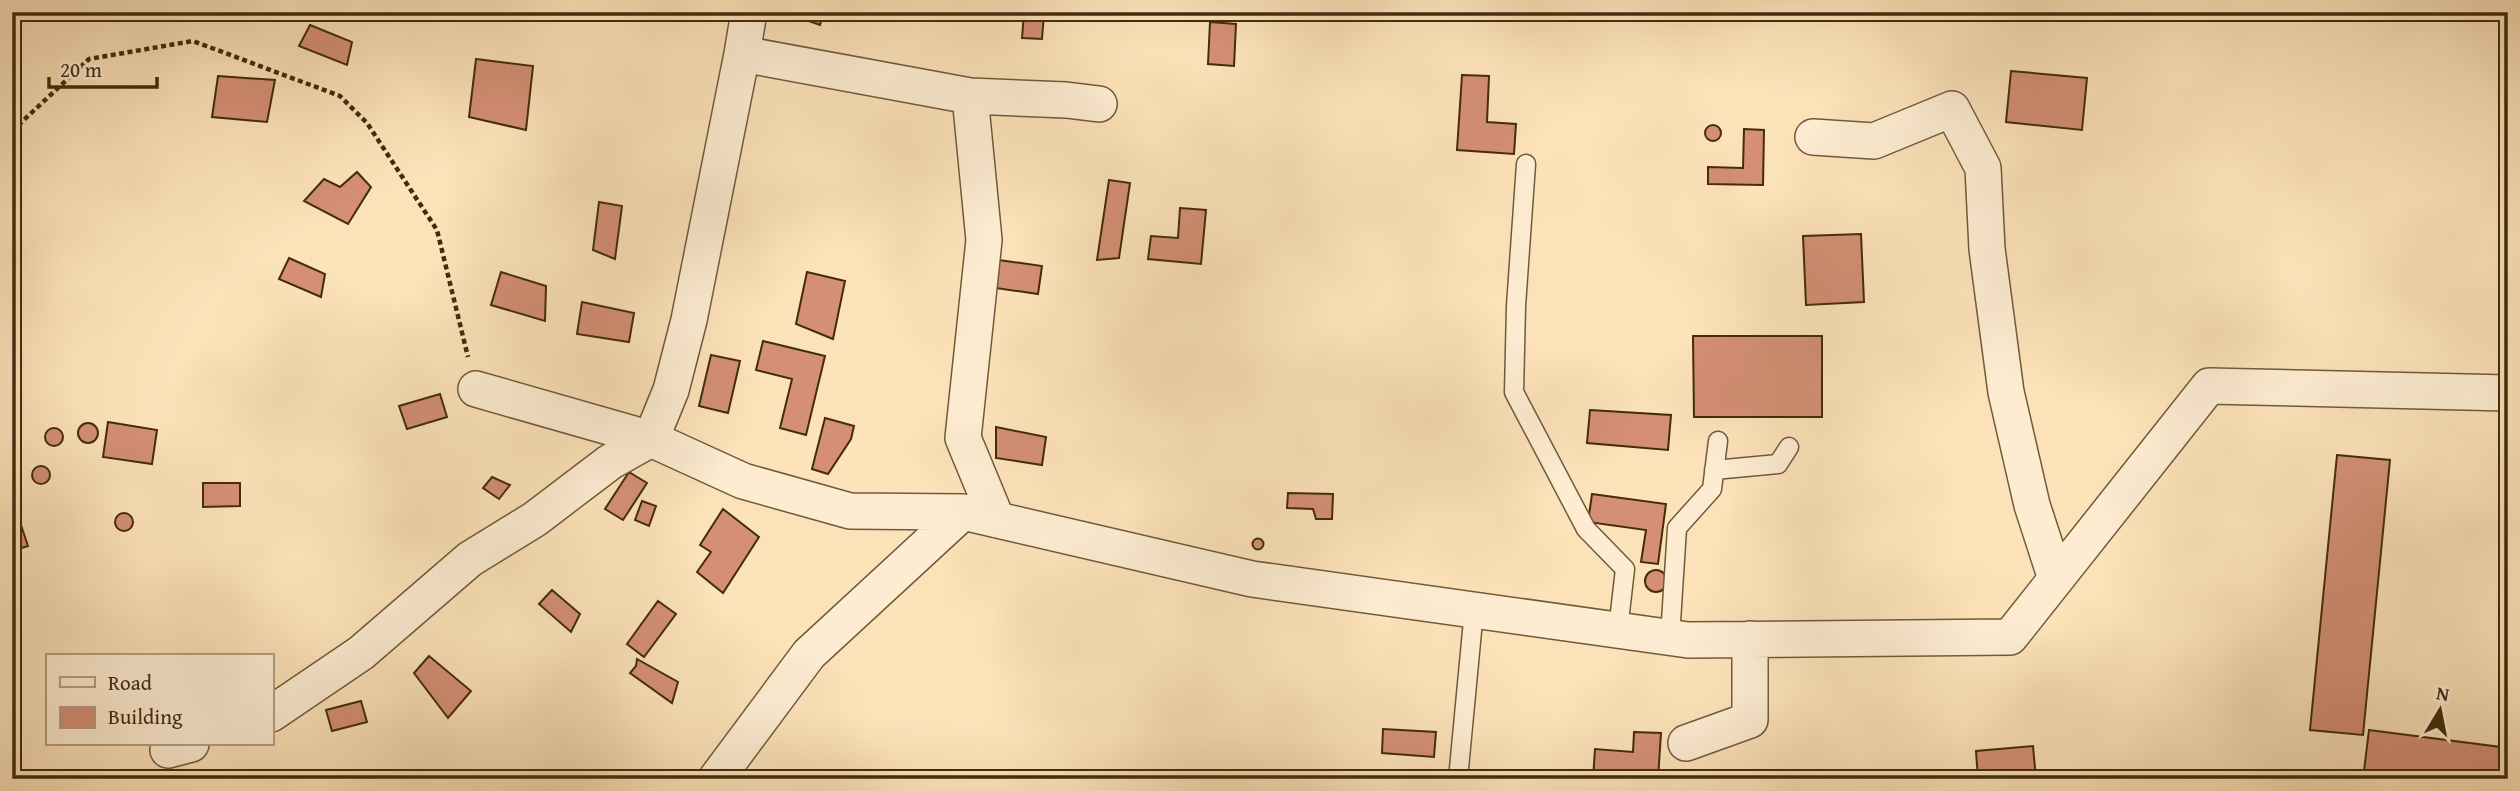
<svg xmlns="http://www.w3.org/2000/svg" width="2520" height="791" font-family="'Gentium Book Plus',serif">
	<rect width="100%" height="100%" fill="#fce2b9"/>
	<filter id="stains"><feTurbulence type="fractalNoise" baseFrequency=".00286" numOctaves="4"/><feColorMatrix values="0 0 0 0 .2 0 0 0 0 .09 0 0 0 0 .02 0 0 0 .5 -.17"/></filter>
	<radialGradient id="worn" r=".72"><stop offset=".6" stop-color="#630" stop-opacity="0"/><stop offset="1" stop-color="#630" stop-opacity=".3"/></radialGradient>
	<path fill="#d48f76" stroke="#422c0d" stroke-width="2" d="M783,12h41l-4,13z
		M1024,13l20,1 -2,25 -20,-1z
		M1210,22l26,2 -2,42 -26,-2z
		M310,25l42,17 -5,23 -48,-19z
		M476,59l57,7 -7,64 -57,-13z
		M2011,71l76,7 -5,52 -76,-8z
		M1462,75l27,1 -2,46 29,2 -2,30 -57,-4z
		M218,76l57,4 -8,42 -55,-5z
		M1705 133a8 8 0 1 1 16 0a8 8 0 1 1-16 0Z
		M1744,129l20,1 -1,55 -55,-1v-17l35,1z
		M357,172l14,15 -23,37 -44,-23 20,-22 16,8z
		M1109,180l21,3 -11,75 -22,2z
		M599,202l23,4 -7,53 -22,-9z
		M1180,208l26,2 -5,54 -53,-5 3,-23 27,2z
		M1861,234l3,68 -58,3 -3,-69z
		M289,258l36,16 -4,23 -42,-18z
		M992,259l50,7 -4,28 -49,-7z
		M501,272l45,14 -1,35 -54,-16z
		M807,272l38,9 -12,58 -37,-15z
		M582,302l52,11 -5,29 -52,-8z
		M1693,336h129v81h-128z
		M763,341l62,15 -19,79 -26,-7 12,-49 -36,-9z
		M711,355l29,6 -12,52 -29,-7z
		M440,394l7,23 -40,12 -8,-23z
		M1590,410l81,5 -3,35 -81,-7z
		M825,418l29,8 -3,13 -23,35 -16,-5z
		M108,422l49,8 -5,34 -49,-7z
		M78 433a10 10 0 1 1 20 0a10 10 0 1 1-20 0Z
		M996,427l50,10 -4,28 -46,-7z
		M45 437a9 9 0 1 1 18 0a9 9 0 1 1-18 0Z
		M2337,455l53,5 -27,275 -53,-5z
		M32 475a9 9 0 1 1 18 0a9 9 0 1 1-18 0Z
		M629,472l18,11 -24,37 -18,-11z
		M492,477l18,8 -11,14 -16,-11z
		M203,483h37v23l-37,1z
		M1288,493l45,1 -1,25h-16l-3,-10 -26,-1z
		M1592,494l74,10 -8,60 -17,-2 5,-32 -58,-8z
		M642,501l14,5 -7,20 -14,-6z
		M723,509l36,28 -36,56 -26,-21 14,-20 -11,-7z
		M115 522a9 9 0 1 1 18 0a9 9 0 1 1-18 0Z
		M17,513l11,33 -16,5v-36z
		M1252.5 544a5.5 5.5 0 1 1 11 0a5.5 5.5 0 1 1-11 0Z
		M1645 581a11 11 0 1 1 22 0a11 11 0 1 1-22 0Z
		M552,590l28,24 -9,18 -32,-28z
		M658,601l18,13 -32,43 -17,-13z
		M429,656l42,35 -23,27 -34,-45z
		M637,659l41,23 -6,21 -42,-30 6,-7z
		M361,701l6,21 -35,9 -6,-21z
		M1383,729l53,3 -2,25 -52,-4z
		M2369,730l139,18v31h-145z
		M1634,732l27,1 -3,46h-65l2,-30 38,3z
		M2033,746l3,33h-58l-2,-28z"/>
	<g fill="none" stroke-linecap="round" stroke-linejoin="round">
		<g stroke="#705a38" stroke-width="21">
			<path id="lane" d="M1526,164l-10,142 -2,86 72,137 39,40 -7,61
				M1714,470l64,-6 11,-17
				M1670,637l7,-109 35,-39 6,-48
				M1458,779l16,-169"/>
		</g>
		<g stroke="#705a38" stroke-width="38">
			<path id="street" d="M742,54l7,-42
				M970,96l14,144 -21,198 34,82
				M1813,137l61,4 78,-32 31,59 4,81 19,143 26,113 24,74
				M963,512l-113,-1 -107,-30 -92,-42 20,-49 18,-70 53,-266 228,42 96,4 33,4
				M271,714l90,-61 109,-94 65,-40 75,-57 41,-23 -175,-50
				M1686,743l64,-23v-81
				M168,750l23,-6
				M716,779l93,-125 154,-142 289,67 436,61 322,-3 199,-251 299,7"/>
		</g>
		<path stroke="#422c0d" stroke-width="4.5" stroke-dasharray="5 3.5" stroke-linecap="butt" d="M12,131l77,-72 104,-18 147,55 27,27 70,107 31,127
			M12,447l4,-1"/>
		<use href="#lane" stroke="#fdecd2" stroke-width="18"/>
		<use href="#street" stroke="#fdecd2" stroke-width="35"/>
	</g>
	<rect width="2520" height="791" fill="none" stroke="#fce2b9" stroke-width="42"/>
	<rect x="14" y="14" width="2492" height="763" fill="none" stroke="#422c0d" stroke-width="3.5"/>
	<rect x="21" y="21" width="2478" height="749" fill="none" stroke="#422c0d" stroke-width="2"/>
	<rect x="46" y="654" width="228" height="91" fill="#fdecd2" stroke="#b29f83" stroke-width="2"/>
	<rect x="60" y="677" width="35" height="10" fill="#fdecd2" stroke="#b29f83" stroke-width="2"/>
	<text x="108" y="690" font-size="21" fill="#422c0d">Road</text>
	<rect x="60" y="707" width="35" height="21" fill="#d48f76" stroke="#b29f83" stroke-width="2"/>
	<text x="108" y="724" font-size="21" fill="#422c0d">Building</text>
	<g transform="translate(2440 710) rotate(10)" stroke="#fdecd2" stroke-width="5" paint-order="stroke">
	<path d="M0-5L12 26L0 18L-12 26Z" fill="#422c0d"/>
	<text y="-10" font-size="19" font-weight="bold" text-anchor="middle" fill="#422c0d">N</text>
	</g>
	<path d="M49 77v10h108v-10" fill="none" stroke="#422c0d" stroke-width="3.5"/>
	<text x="60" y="77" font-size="21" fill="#422c0d" stroke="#fdecd2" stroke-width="5" paint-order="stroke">20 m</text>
	<rect width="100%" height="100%" filter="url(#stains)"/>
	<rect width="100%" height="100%" fill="url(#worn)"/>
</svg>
